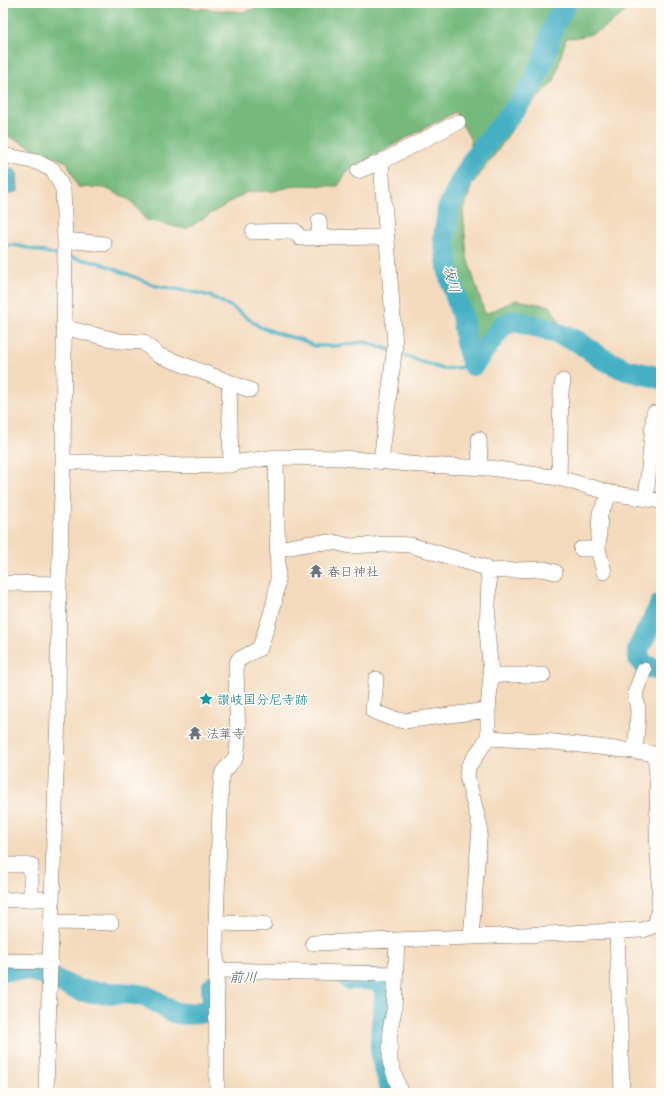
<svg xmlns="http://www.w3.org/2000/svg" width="664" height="1096" font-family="Dekko,'Klee One',sans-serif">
	<rect width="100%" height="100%" fill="#fdfcf7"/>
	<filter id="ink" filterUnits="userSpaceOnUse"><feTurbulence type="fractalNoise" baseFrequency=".025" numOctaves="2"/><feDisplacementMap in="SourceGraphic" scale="8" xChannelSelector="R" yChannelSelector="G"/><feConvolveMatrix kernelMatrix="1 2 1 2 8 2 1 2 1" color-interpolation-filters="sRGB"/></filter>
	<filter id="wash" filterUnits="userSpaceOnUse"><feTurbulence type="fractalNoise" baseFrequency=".012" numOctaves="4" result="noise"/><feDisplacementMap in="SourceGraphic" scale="16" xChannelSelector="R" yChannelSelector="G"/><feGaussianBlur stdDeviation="0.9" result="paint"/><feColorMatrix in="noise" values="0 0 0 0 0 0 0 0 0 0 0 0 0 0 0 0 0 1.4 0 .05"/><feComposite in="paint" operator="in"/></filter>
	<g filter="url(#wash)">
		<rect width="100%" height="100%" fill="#f4dabd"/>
		<path fill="#75b97d" stroke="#58724e" d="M3,3h126l114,9 31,-9h361c-22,19 -37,35 -69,35l-12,43 -31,32 -25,37 -26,34 -9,28 4,45 18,57 31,-14 34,6 13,23 -38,-11 -19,-1 -30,36 -22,-82 -2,-43 9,-29 10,-59 -16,-28 -105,56 -12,18 -41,-1 -23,6 -27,1 -61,37 -40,-9 -16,-20 -25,-12 -27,-1 -11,-25 -30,-12 -29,-14 -3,-27 -2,-2z"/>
		<path fill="#45b0c4" stroke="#406d71" d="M14,169l3,4 1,18 -15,5v-26z"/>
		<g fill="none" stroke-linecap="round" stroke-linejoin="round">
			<path stroke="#45b0c4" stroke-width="3.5" d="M3,246l12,-1 46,11
				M69,257l31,6 56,23 37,6 17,4 22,11 28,20 23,8 19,5 12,6h20l31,-4 26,8
				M398,353l44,16 23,-2 8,-2"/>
			<path stroke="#45b0c4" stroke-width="22" d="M566,3l-12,22 -9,30 -12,28 -17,24 -40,49 -16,27 -12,26 -4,29 5,36 13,42 4,27 7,22 30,-40 12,-4 28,7 34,13 24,17 25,12 35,8
				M661,604l-23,45 1,10 5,6 17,6
				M3,970c11,0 23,-2 33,2 17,4 31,16 48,19 20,3 41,0 61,5 9,3 16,9 24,14 11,6 32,4 44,-1l-1,-21 3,-3
				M349,979h18l11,2 8,8c-1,20 -6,39 -5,59 0,15 9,30 10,45"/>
		</g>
	</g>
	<g filter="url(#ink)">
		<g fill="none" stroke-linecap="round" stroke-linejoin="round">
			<g stroke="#7c6856" stroke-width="16">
				<path id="minor" d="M3,155l34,7 16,8 10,19 2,54 -2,219 -4,122 -1,128 -12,381
					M358,171l23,-9
					M319,221l1,17
					M253,232l42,-1 5,7 87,-1
					M65,243l11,-2 28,3
					M63,327l56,14 24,1 15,13 71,27 2,83
					M229,382l21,8
					M479,439l1,29
					M63,462h64l57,4 47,-1 9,-3 36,-5 66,1 79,7 69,3 69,10 52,15 50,8
					M381,462l14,-117 -14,-183 77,-40
					M559,478l2,-88 2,-9
					M646,499l8,-86 7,1
					M278,549l34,-6 21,-1 17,4 40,-2 20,1 74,22 4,4 1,10 -2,49 4,45 -3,35v28l57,3 106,12 4,3c4,24 2,48 2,71 0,28 7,74 -2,98l-12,5 -26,1 5,162
					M581,549h17
					M488,571l56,-2 11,3
					M604,572l-6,-23 2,-36 11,-20
					M3,583l56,1
					M491,675h52
					M376,679l-3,32 17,7 14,3 84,-11
					M488,738l-20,29 -1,9 13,51 -9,110 146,-6
					M635,751l2,-21 1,-20 -3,-17 9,-23
					M3,865h28v34
					M3,900l38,-1
					M52,922l59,1
					M216,923l48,1
					M313,943l84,-3
					M3,961l48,1
					M217,970l178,4
					M217,1093l-1,-170 5,-142 2,-9 13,-15 2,-14 -2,-76 2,-7 22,-12 14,-44 4,-25 -2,-122
					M399,1093v-5l-9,-26v-33l4,-19 3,-70 74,-3"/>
			</g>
			<use href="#minor" stroke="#fff" stroke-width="15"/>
		</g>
	</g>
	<defs>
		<g id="temple-bare" transform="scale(1.08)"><path d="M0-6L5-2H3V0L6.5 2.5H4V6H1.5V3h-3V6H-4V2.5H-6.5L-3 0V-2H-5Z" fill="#6b7280" stroke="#fdfcf7" stroke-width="2.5" paint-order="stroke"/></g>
		<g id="sight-bare" transform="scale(1.08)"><path d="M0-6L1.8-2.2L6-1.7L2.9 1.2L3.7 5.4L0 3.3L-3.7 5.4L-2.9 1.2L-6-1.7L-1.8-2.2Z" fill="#0f9aa8" stroke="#fdfcf7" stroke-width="2.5" paint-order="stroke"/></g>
	</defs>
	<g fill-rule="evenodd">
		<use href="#temple-bare" x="316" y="571"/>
		<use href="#sight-bare" x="206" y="699"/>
		<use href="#temple-bare" x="195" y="733"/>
	</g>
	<g text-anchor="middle" stroke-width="3" stroke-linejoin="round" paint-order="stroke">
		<g font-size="13" fill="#5b616d" stroke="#fdfcf7" text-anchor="start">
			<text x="327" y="576">春日神社</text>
			<text x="206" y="738">法華寺</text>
		</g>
		<g font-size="13" fill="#0d838f" stroke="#fdfcf7" text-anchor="start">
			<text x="217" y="704">讃岐国分尼寺跡</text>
		</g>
		<g font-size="14" font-style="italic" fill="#3f6060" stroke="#fdfcf7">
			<text transform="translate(452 279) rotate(76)" y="5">坂川</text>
			<text transform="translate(243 977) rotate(1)" y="5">前川</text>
		</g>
	</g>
	<rect width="664" height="1096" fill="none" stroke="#fdfcf7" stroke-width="16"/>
</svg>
